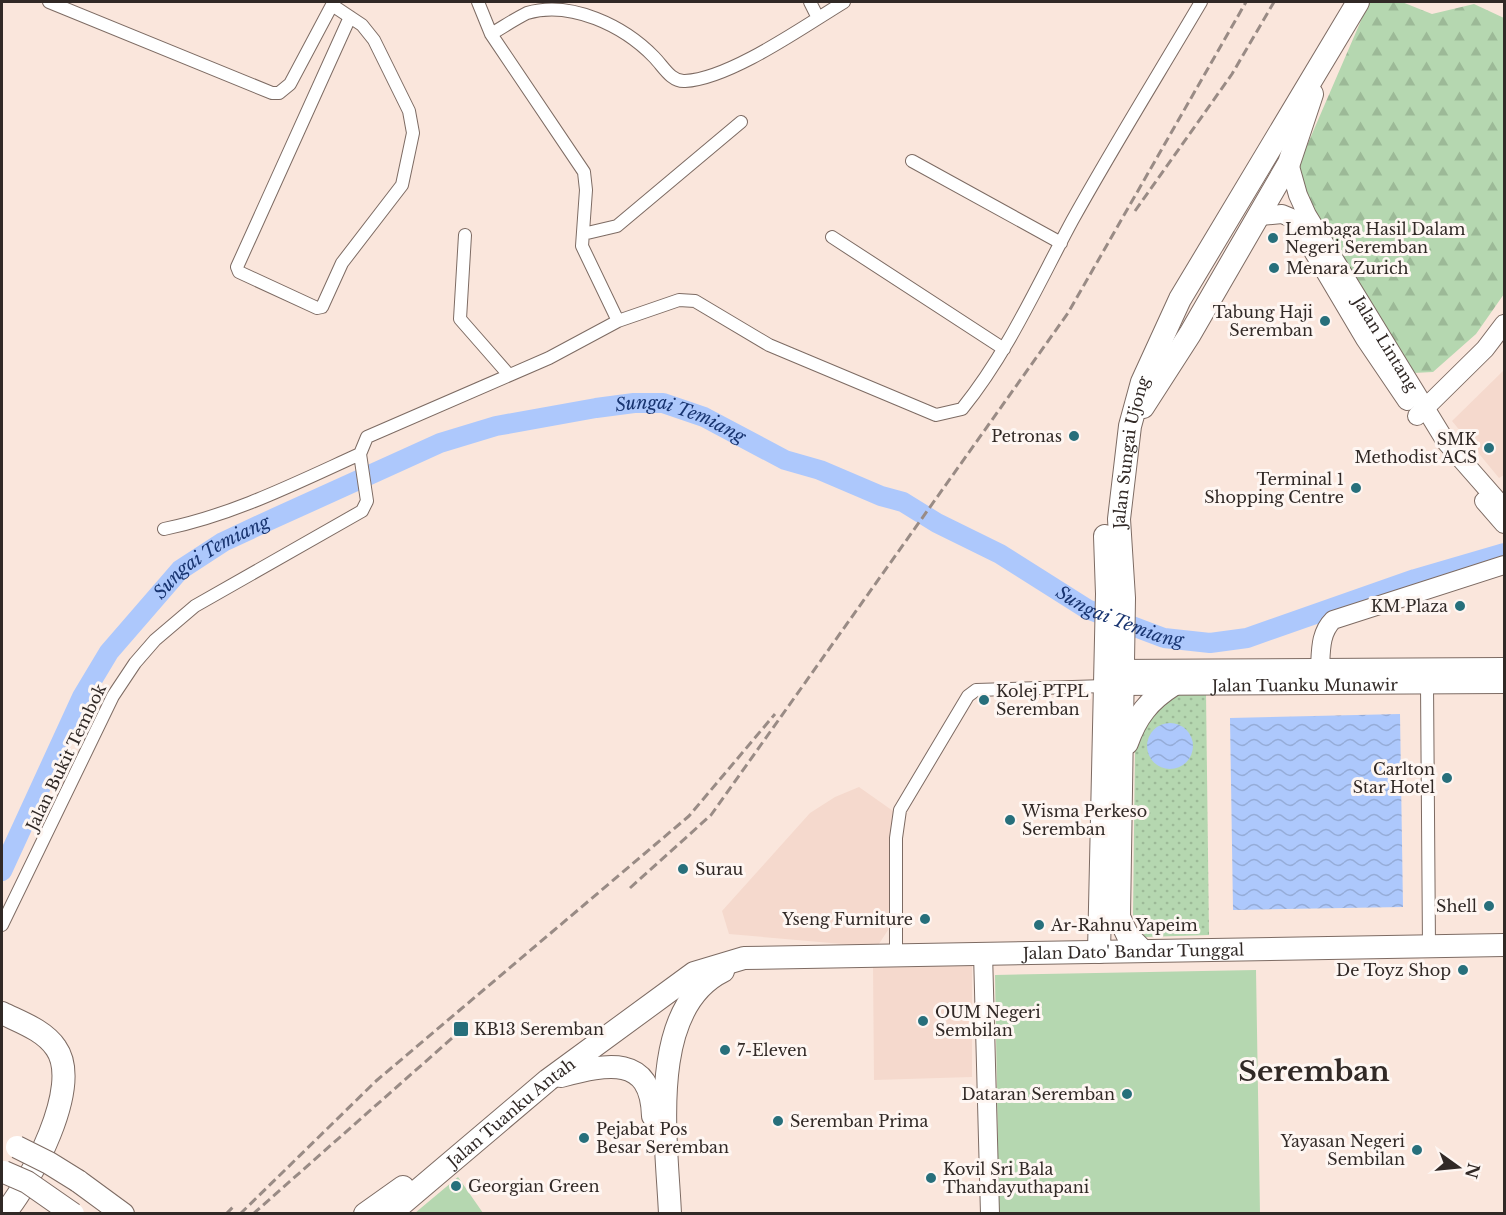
<svg xmlns="http://www.w3.org/2000/svg" width="1506" height="1215" font-family="'Libre Baskerville',serif">
	<defs>
		<pattern id="forest-firs" width="22" height="20" patternUnits="userSpaceOnUse" patternTransform="scale(1.5)"><rect width="22" height="20" fill="#b5d7b0"/><path d="M5 1l3.5 6h-7zM16 11l3.5 6h-7z" fill="#9cb997"/></pattern>
		<pattern id="park-dots" width="8" height="8" patternUnits="userSpaceOnUse" patternTransform="scale(1.5)"><rect width="8" height="8" fill="#b5d7b0"/><path d="M2 2h.1M6 6h.1" fill="none" stroke="#9cb997" stroke-width="1.8" stroke-linecap="round"/></pattern>
		<pattern id="water-waves" width="16" height="10" patternUnits="userSpaceOnUse" patternTransform="scale(1.5)"><rect width="16" height="10" fill="#adc8fc"/><path d="M0 5q4-4 8 0t8 0" fill="none" stroke="#95acd8"/></pattern>
	</defs>
	<rect width="100%" height="100%" fill="#fae6dc"/>
	<path fill="#f5d9cd" d="M1504,370v105l-5,3 -47,-57z
		M859,787l34,24 -5,119 -11,17 -148,-13 -7,-23 88,-98 25,-16z
		M873,964l99,2v111l-98,3z"/>
	<path fill="#b5d7b0" d="M1256,970l4,243h-261l-4,-238z
		M458,1177l25,36h-68z"/>
	<path fill="url(#forest-firs)" d="M1369,2h33l30,12 42,-10 30,14v276l-28,40 -43,38 -20,1 -117,-185v-17z"/>
	<path fill="url(#park-dots)" d="M1175,692h31l3,243 -64,2 -12,-22 2,-165 5,-19z"/>
	<path fill="url(#water-waves)" d="M1400,714l3,193 -170,3 -3,-192z
		M1147 746a23 23 0 1 1 46 0a23 23 0 1 1-46 0Z"/>
	<g fill="none" stroke-linecap="round" stroke-linejoin="round">
		<path stroke="#adc8fc" stroke-width="20" id="s1" d="M2,871l80,-174 27,-45 71,-82 43,-28 45,-21 172,-78 56,-17 100,-18 38,-5h29l41,14 81,43 35,10 61,26 22,6 34,21 63,31 87,55 77,29 46,5 37,-5 168,-59 89,-26"/>
		<g stroke="#7d6b63" stroke-width="14">
			<path id="street" d="M49,2l223,91h7l11,-9 42,-79
				M333,2l-1,3 30,20 12,15 35,71 4,22 -11,52 -60,78 -20,44 -5,1 -78,-36 -2,-5 113,-250
				M478,2l13,32 93,138 2,18 -4,56 36,75
				M810,2l8,16
				M491,34c12,-7 24,-15 36,-21 44,-13 97,13 127,44 9,9 17,25 31,24 45,-2 121,-56 159,-79
				M912,161l149,82
				M583,234l34,-8 124,-104
				M465,235l-5,84 49,56
				M832,237l172,112
				M164,529c69,-14 132,-46 196,-75l7,-17 182,-79 69,-37 61,-21 16,1 74,44 167,70 26,-6c46,-57 75,-123 110,-188 41,-74 86,-146 129,-219
				M1427,684l2,263
				M2,925l111,-229 22,-33 20,-23 40,-34 167,-95 5,-10 -7,-47
				M896,954v-116l4,-28 68,-114 8,-6 129,-4"/>
		</g>
		<g stroke="#7d6b63" stroke-width="20">
			<g id="secondary">
				<path id="s2" d="M1289,163l9,32 9,20 139,227 58,66"/>
				<path d="M1260,216l22,-2 12,5 71,120 42,62"/>
				<path d="M1417,416l68,-67 19,-25"/>
				<path d="M1484,501l20,23"/>
				<path d="M1320,668c1,-18 0,-35 13,-48l171,-55"/>
				<path d="M1110,669l394,-2"/>
				<path id="s3" d="M1110,686l394,-2"/>
				<path d="M983,953l7,261"/>
			</g>
		</g>
		<g stroke="#7d6b63" stroke-width="24">
			<g id="highway">
				<path d="M1143,407l47,-73 99,-171 23,-69"/>
				<path d="M1127,743c9,-26 22,-43 46,-58"/>
				<path id="s4" d="M1143,951l-15,-15 -9,-19 5,-319 -5,-79 11,-93 12,-44 38,-83 178,-297"/>
				<path d="M1099,952l8,-358 -2,-58"/>
				<path d="M2,1013c18,9 42,17 54,35 27,38 -26,135 -52,166"/>
				<path d="M561,1076c46,-12 90,-22 92,40"/>
				<path d="M78,1181l45,33"/>
				<path d="M365,1214l38,-27"/>
				<path id="s5" d="M390,1214l158,-134 146,-107 50,-15 760,-13"/>
				<path d="M670,1214c-3,-71 -24,-205 53,-243"/>
			</g>
		</g>
		<use href="#street" stroke="#fff" stroke-width="12"/>
		<use href="#secondary" stroke="#fff" stroke-width="18"/>
		<use href="#highway" stroke="#fff" stroke-width="22"/>
		<path stroke="#998b85" stroke-width="3" stroke-dasharray="9 4.5" stroke-linecap="butt" d="M1135,211l97,-137 42,-72
			M630,888l81,-73 357,-502 178,-311
			M226,1214l9,-9
			M240,1214l136,-133 313,-265 86,-102
			M253,1214l215,-190"/>
		<g stroke="#7d6b63" stroke-width="24" stroke-linecap="butt">
			<path id="highway-bridge" d="M17,1147l32,16 29,18
				M4,1172l23,10 46,32"/>
		</g>
		<use href="#highway-bridge" stroke="#fff" stroke-width="22"/>
	</g>
	<g fill="#276f7b" stroke="#fef6f2" stroke-width="2">
		<circle cx="1273" cy="238" r="6"/>
		<circle cx="1274" cy="268" r="6"/>
		<circle cx="1325" cy="321" r="6"/>
		<circle cx="1074" cy="436" r="6"/>
		<circle cx="1489" cy="448" r="6"/>
		<circle cx="1356" cy="488" r="6"/>
		<circle cx="1460" cy="606" r="6"/>
		<circle cx="984" cy="700" r="6"/>
		<circle cx="1447" cy="778" r="6"/>
		<circle cx="1010" cy="820" r="6"/>
		<circle cx="683" cy="869" r="6"/>
		<circle cx="1489" cy="906" r="6"/>
		<circle cx="925" cy="919" r="6"/>
		<circle cx="1039" cy="925" r="6"/>
		<circle cx="1463" cy="970" r="6"/>
		<circle cx="923" cy="1021" r="6"/>
		<rect x="453" y="1021" width="16" height="16" rx="3"/>
		<circle cx="725" cy="1050" r="6"/>
		<circle cx="1127" cy="1094" r="6"/>
		<circle cx="778" cy="1121" r="6"/>
		<circle cx="584" cy="1138" r="6"/>
		<circle cx="1417" cy="1150" r="6"/>
		<circle cx="931" cy="1178" r="6"/>
		<circle cx="456" cy="1186" r="6"/>
	</g>
	<g text-anchor="middle" stroke-width="6" stroke-linejoin="round" paint-order="stroke">
		<g font-size="16" fill="#312926" stroke="#fef6f2" text-anchor="start">
			<text x="1285" y="235">Lembaga Hasil Dalam<tspan x="1285" dy="18">Negeri Seremban</tspan></text>
			<text x="1286" y="274">Menara Zurich</text>
			<text x="1313" y="318" text-anchor="end">Tabung Haji<tspan x="1313" dy="18">Seremban</tspan></text>
			<text x="1062" y="442" text-anchor="end">Petronas</text>
			<text x="1477" y="445" text-anchor="end">SMK<tspan x="1477" dy="18">Methodist ACS</tspan></text>
			<text x="1344" y="485" text-anchor="end">Terminal 1<tspan x="1344" dy="18">Shopping Centre</tspan></text>
			<text x="1448" y="612" text-anchor="end">KM Plaza</text>
			<text x="996" y="697">Kolej PTPL<tspan x="996" dy="18">Seremban</tspan></text>
			<text x="1435" y="775" text-anchor="end">Carlton<tspan x="1435" dy="18">Star Hotel</tspan></text>
			<text x="1022" y="817">Wisma Perkeso<tspan x="1022" dy="18">Seremban</tspan></text>
			<text x="695" y="875">Surau</text>
			<text x="1477" y="912" text-anchor="end">Shell</text>
			<text x="913" y="925" text-anchor="end">Yseng Furniture</text>
			<text x="1051" y="931">Ar-Rahnu Yapeim</text>
			<text x="1451" y="976" text-anchor="end">De Toyz Shop</text>
			<text x="935" y="1018">OUM Negeri<tspan x="935" dy="18">Sembilan</tspan></text>
			<text x="474" y="1035">KB13 Seremban</text>
			<text x="737" y="1056">7-Eleven</text>
			<text x="1115" y="1100" text-anchor="end">Dataran Seremban</text>
			<text x="790" y="1127">Seremban Prima</text>
			<text x="596" y="1135">Pejabat Pos<tspan x="596" dy="18">Besar Seremban</tspan></text>
			<text x="1405" y="1147" text-anchor="end">Yayasan Negeri<tspan x="1405" dy="18">Sembilan</tspan></text>
			<text x="943" y="1175">Kovil Sri Bala<tspan x="943" dy="18">Thandayuthapani</tspan></text>
			<text x="468" y="1192">Georgian Green</text>
		</g>
		<g font-size="16" fill="#312926" stroke="#fef6f2">
			<text dy="6" stroke="none"><textPath href="#s2" startOffset="206">Jalan Lintang</textPath></text>
			<text dy="6" stroke="none"><textPath href="#s4" startOffset="508">Jalan Sungai Ujong</textPath></text>
			<text dy="6" stroke="none"><textPath href="#s3" startOffset="195">Jalan Tuanku Munawir</textPath></text>
			<text transform="translate(66 757) rotate(-64)" y="6">Jalan Bukit Tembok</text>
			<text dy="6" stroke="none"><textPath href="#s5" startOffset="830">Jalan Dato' Bandar Tunggal</textPath></text>
			<text dy="6" stroke="none"><textPath href="#s5" startOffset="158">Jalan Tuanku Antah</textPath></text>
		</g>
		<g font-size="18" font-style="italic" fill="#193571" stroke="#fef6f2">
			<text dy="6" stroke="none"><textPath href="#s1" startOffset="890">Sungai Temiang</textPath></text>
			<text dy="6" stroke="none"><textPath href="#s1" startOffset="386">Sungai Temiang</textPath></text>
			<text dy="6" stroke="none"><textPath href="#s1" startOffset="1377">Sungai Temiang</textPath></text>
		</g>
		<g font-size="28" font-weight="bold" fill="#312926" stroke="#fef6f2">
			<text x="1314" y="1081">Seremban</text>
		</g>
	</g>
	<rect width="1506" height="1215" fill="none" stroke="#312926" stroke-width="6"/>
	<g transform="translate(1458 1167) rotate(105)" stroke="#fef6f2" stroke-width="4.5" paint-order="stroke">
	<path d="M0-4.5L10 22L0 15L-10 22Z" fill="#312926"/>
	<text y="-9" font-size="16" font-weight="bold" text-anchor="middle" fill="#312926">N</text>
	</g>
</svg>
